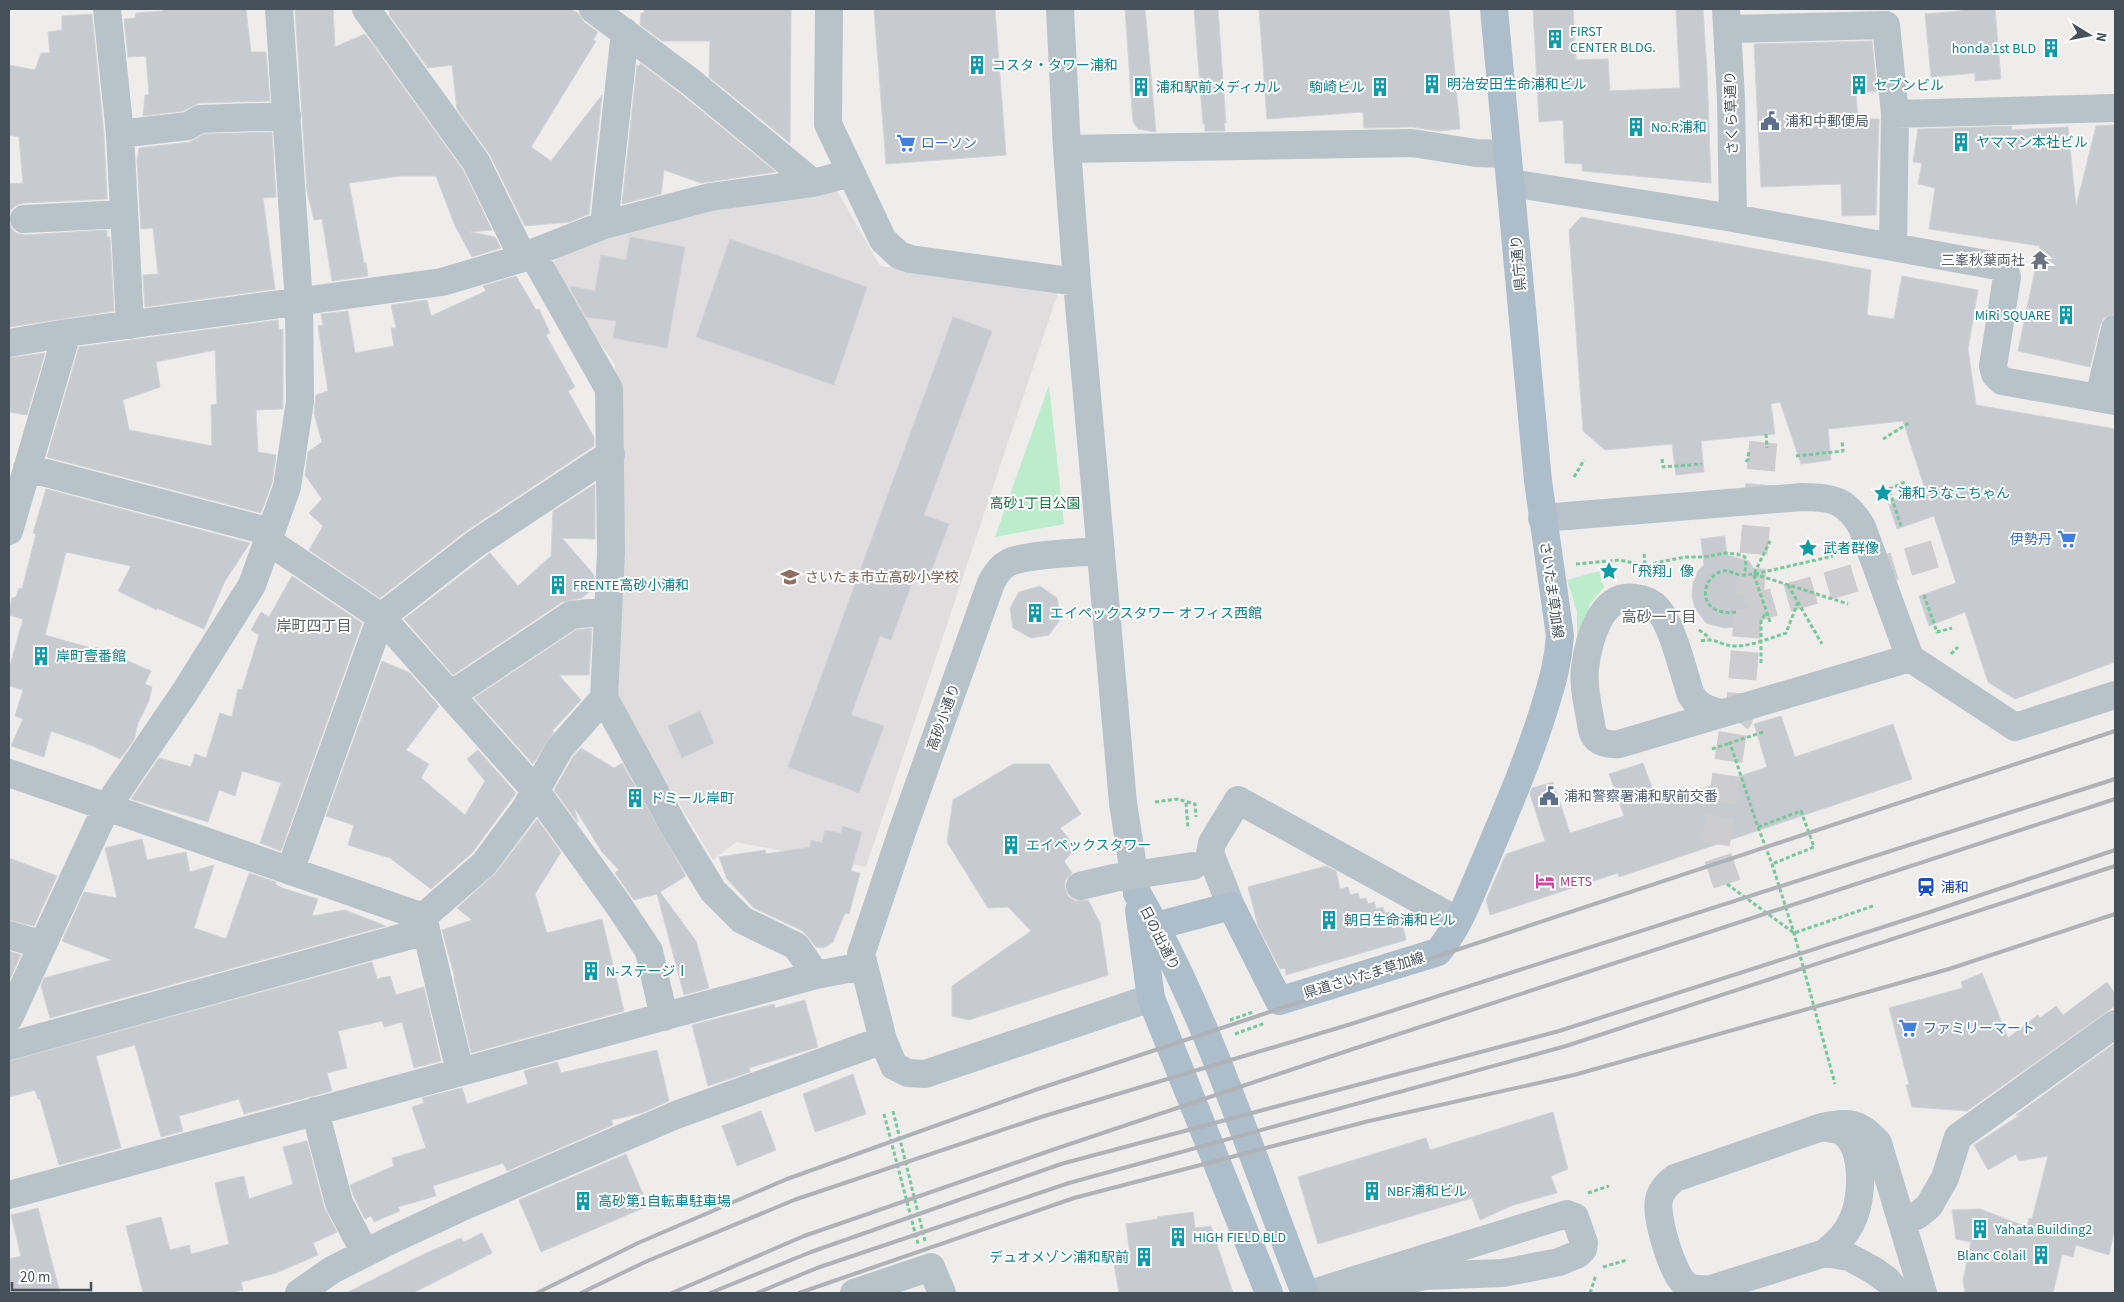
<svg xmlns="http://www.w3.org/2000/svg" width="2124" height="1302" font-family="'Source Sans 3','Noto Sans JP',sans-serif">
	<rect width="100%" height="100%" fill="#efecec"/>
	<path fill="#e0ddde" d="M836,189l44,77 179,24 -193,577 -130,-25 -23,18 -62,-103 -39,-71 10,-217 -7,-105 -49,-66 -12,-36 7,-12 143,-43z"/>
	<path fill="#bceccc" d="M1049,385l15,139 -69,13z
		M1599,571l5,16 -14,17 -13,43v-36l-10,-31z"/>
	<path fill="#c7cacf" stroke="#d0d3d8" fill-rule="evenodd" d="M163,9h83l5,43h15l4,49 -71,2 -16,8 -40,5 2,-21 4,-1 -3,-38 -18,1 -4,-38 11,-1 1,-5 27,-2z
		M295,9h38l2,38 30,-13 98,136 29,60 -22,2 25,5 6,11 -29,9 -17,-31 -19,-50h-36l-51,7 15,80h2l2,13 -36,5 -10,-62 -8,1 -7,-29z
		M389,9h181l8,4 6,9 14,10 -5,8 3,1 -65,106 20,14 51,-66 -13,119 -19,8 -45,4 -35,-71 -33,-46 -5,-44 -24,3 -38,-52z
		M644,9h147l-1,134 -81,-66 1,-36h-48l-22,-16 1,-12h3z
		M874,9h121l11,146 -120,9z
		M1125,9h20l11,123 -18,-3 -5,-7z
		M1194,9h24l8,114h-2l1,8h-20v-7h-2z
		M1259,9h190l11,120 -22,2 -26,-4 -48,1 -1,-16 -96,7z
		M1533,9h40l3,51 32,-1 2,32 70,-3 -4,-79h27l4,62 4,112 -129,-12v-7l-17,-1 -2,-43 -24,2z
		M1961,9h34l6,70 -26,2v-8l-44,4 -6,-63 36,-3z
		M92,14l12,121 3,64 -84,4 -8,3 -5,5 -1,7v-34l14,-1 -4,-46 -10,-2v-70l26,5 6,-17h9l-2,-21 14,-2v-14z
		M1872,41l5,50 -21,2 2,26h21l-3,96 -34,1 -1,-32 -80,3 -7,-143z
		M640,63l41,31 95,78 -75,11 -37,-13 -3,24 -39,10 15,-139 3,1z
		M2115,125v189l-11,4 -4,7 -10,42 -72,-16 22,-105 -111,-17 6,-41 -17,-4 4,-21 -9,-1 5,-33 94,-3 -1,4 57,-3 8,80 20,-81z
		M272,132l4,65 -13,1 12,91 -130,18 -2,-32 15,-1 -5,-46 -12,1 -4,-69 2,-12 51,-6 14,-8z
		M1581,217l290,53 -4,45 27,4 8,-43 76,14 -10,59 8,56 139,24v233l-100,37 -27,-17 -23,-70 -36,14 -10,-30 37,-13 -22,-67 -37,13 -9,-27 37,-13 -22,-68 -75,8 3,31 -30,4 -21,-62 -9,2 4,30 -74,7 3,31 -28,3 -4,-31 -67,6 -22,-19 -14,-201z
		M9,221l2,7 5,5 8,2 83,-5v7h3l4,74 -105,16z
		M630,237l55,10 -18,101 -54,-10 3,-17 -30,-4 -16,-29 1,-2 24,5 6,-36 25,5z
		M730,239l137,48 -33,98 -138,-48z
		M516,276l20,34 3,-1 11,24 -4,2 29,52 -7,4 26,46v9l-128,85 -86,67 -71,-48 14,-24 -14,-13 13,-14 -17,-24 3,-23 14,-10 -8,-29 2,-18 12,-4 -10,-65 5,-1 -2,-11 27,-3 7,42 39,-7 -3,-18h5l-5,-23 36,-5 4,16 55,-25 -3,-5z
		M953,317l39,14 -68,184 25,9 -20,53 -13,-5 -25,68 -11,-4 -29,79 33,11 -25,67 -71,-26z
		M278,320l1,10 4,-1v80l-27,1 2,42 18,3 -4,28 -11,30 -214,-56 32,-110zM215,350l2,54 -6,1 1,41 -83,-16 -6,-30 37,-13 -4,-25z
		M45,353l-18,62 -18,-3v-54z
		M595,484v55l-33,-1 32,37v13l-12,10 -20,4 -109,73 -49,-56 86,-66 28,33 33,-30 2,-45z
		M46,489l204,54 -25,38 -21,48 -47,-21v2l-39,-19 13,-25 -65,-14 -21,83 49,14 2,-2 55,24 -6,13 7,3 -3,14 -11,22 -4,17 -14,19 -27,-13 -42,-15 -7,26 -33,-11 12,-27 -8,-3 8,-26 -14,-4v-17l14,-50 -14,-4v-3l3,-14 4,-1 3,-9 3,1 14,-55 -3,-1z
		M1725,536l2,19 22,6 10,16 13,39 -36,11 -12,1 -18,-5 -11,-15 -3,-12 1,-13 5,-12 6,-6 -3,-26z
		M292,576l70,47 -81,228 -21,-8 21,-60 -39,-12 -7,25 -16,-6 -11,32 -77,-23 28,-41 32,9 4,-13 11,4 14,-45 12,4 6,-28 4,1 17,-55 -8,-5 10,-18 8,5z
		M1040,586l17,12 4,20 -12,17 -18,3 -18,-10 -3,-20 9,-16z
		M592,628l-3,47h-30l22,25 -29,31 2,1 -21,32 -59,-66 102,-68z
		M382,661l28,12 29,33 -33,44 23,14 -8,14 44,37 20,-34 -18,-22 11,-9 38,43 -44,60 -41,36 -41,-31 -42,-13 6,-20 -28,-9z
		M700,711l14,32 -32,15 -14,-32z
		M1781,716l14,41 98,-33 19,55 -293,98 -1,-4 -128,42 -4,-15 20,-46 39,-13 -15,-47 2,-6 21,-6 17,51 7,-2 47,-15 -15,-42 34,-11 15,41 109,-37 -13,-43z
		M581,748l33,20 8,-5 64,113 -26,16 36,49 13,47 -25,7 -27,-101 -23,6 -19,-27 4,-3 -17,-18 -28,-45 4,16 -24,-33 19,-33z
		M1013,764h36l32,50 -21,14 16,20 -12,13 8,12 -7,8v8l3,7 7,5 13,-1 12,23 8,52 -139,45 -17,-4v-30l79,-55 -23,-24 -20,1 -41,-66 6,-42z
		M537,819l24,33 -26,42 12,39 55,-14 22,92 -153,42 -17,-75h1l-13,-48 30,-10 -15,-12 39,-35z
		M843,826l19,6 -11,39 9,2 -11,41 -4,-1 -12,29 -9,6 -8,-1 -13,-16 -49,-23 -27,-29 -8,-22 46,-7 1,4 44,-7 1,-7 11,3 3,-13 16,3z
		M142,839l5,21 39,-8 4,20 24,-7 -20,63 32,11 23,-66 27,9 -1,2 7,4 36,11 -6,17 33,-6 41,16 -336,92 -9,-32 3,-8 68,-18 -50,-19 22,-49 33,6 -12,-50z
		M9,858l48,18 -23,50 -25,-6z
		M1326,866l10,5 4,18 8,-2 2,8 8,-2 2,6 6,-1 2,6 6,-2 2,7 7,-2 2,6 6,-1 2,6 7,-2 6,24 -120,35 -1,-7 -5,1 -22,-43 -10,-39z
		M9,951l12,4 -12,26z
		M372,962l5,17 13,-3 6,19 28,-8 17,74 -27,7 -12,-46 -18,5 -2,-6 -44,10 9,37 -20,5 5,18 -88,23 -5,-15 -60,17 4,15 -22,6 -26,-92 -39,11 25,92 -62,17 -19,-66h-2l-3,-9 -26,7v-36z
		M1982,973l26,65 30,-23 2,3 16,-12 7,9 44,-33 8,12v12l-148,105 -55,-4 -6,-22 3,-1 -20,-76 74,-20 -2,-6z
		M805,1000l13,47 -69,21 1,4 -42,14 -16,-61 82,-21 1,4z
		M2115,1043v184l-6,28 -33,-10 -3,12 -11,-3 -9,39h-88l-2,-13 8,-38 -15,-3 -4,-29 28,-1 47,18 2,-9 3,1 16,-63 -29,5 -3,-7 -28,16 -14,-25 46,-30h-4z
		M657,1050l12,51 -27,12 -31,7 2,5 -106,46 -4,-8 -70,23 3,10 -38,11 2,4 -26,11 -3,-6 -6,3 -11,-22 -4,-12 44,-19 -2,-8 34,-10 -14,-41 12,-4 -2,-5 40,-10 5,16 61,-20 -4,-13 33,-9 4,11z
		M853,1074l13,40 -51,18 -12,-38z
		M761,1111l15,39 -39,16 -15,-40z
		M1553,1112l15,57 -17,7 6,17 -44,12 -33,15 -8,-22 -154,46 -20,-67 128,-39 4,12z
		M307,1141l17,66 13,25 -24,11 5,12 -42,18 -35,9 2,8 -13,3h-87l-17,-67 35,-9 9,33 19,-5 2,9 38,-10 -14,-61 29,-7 5,23 44,-15 -10,-37z
		M626,1154l22,52 -107,46 -22,-52z
		M38,1208l22,85h-51v-34l12,-3 -10,-41z
		M1193,1212l2,16 16,-2 22,67h-114l-5,-29 17,-2 -5,-38 32,-5 -1,-2z
		M482,1233l10,20 -79,40h-67l78,-39 37,-16 3,4z"/>
	<g fill="none" stroke-linecap="round" stroke-linejoin="round">
		<path stroke="#cdcdcf" stroke-width="28" stroke-dasharray="28 14" stroke-linecap="butt" d="M1747,610l198,-59
			M1727,884l-12,-35 19,-125 5,-6 25,-284"/>
		<path stroke="#76c79b" stroke-width="3" stroke-dasharray="4 2.5" stroke-linecap="butt" d="M1766,434l1,14
			M1883,439l26,-16
			M1796,456l47,-5 -1,-10
			M1662,459l1,8 39,-3
			M1746,462l2,-3 1,-9
			M1574,477l10,-17
			M1901,526l-12,-37 16,-7
			M1644,554l1,11
			M1576,564l43,-4 26,5 40,-8h19l21,-4 12,1 8,3 1,9 -2,9
			M1653,564l3,13
			M1754,574l94,30
			M1755,574l78,-18
			M1754,575l16,47
			M1788,585l34,59
			M1924,595l13,37 15,-4
			M1736,612c-41,5 -36,-36 -13,-41 7,-1 13,4 19,4 4,0 8,-1 12,-1l16,-33
			M1699,630l11,8
			M1701,641c15,-4 20,5 34,5 17,0 35,-8 51,-13l12,-31
			M1951,654l7,-7
			M1761,663v-42l5,-9
			M1763,732l-33,11 28,84 14,37 22,69 41,151
			M1712,749l18,-6
			M1155,802l22,-3 18,5 1,13
			M1186,803l2,26
			M1758,827l43,-16 13,36 -42,17
			M1727,884l67,49 79,-27
			M1230,1020l23,-8
			M1235,1034l30,-11
			M893,1111l32,130
			M884,1114l34,130
			M1588,1193l21,-7
			M1603,1267l24,-7
			M1590,1293l6,-18"/>
		<path stroke="#b8c2c9" stroke-width="28" d="M107,9l13,125 10,191
			M366,9l110,153 47,96
			M593,9l98,73 122,101
			M829,9l-1,115 55,116 16,15 11,4 167,23
			M1060,9l7,140 10,133 46,521 14,90
			M1726,9l5,90 2,119
			M1727,29l159,-4 9,89
			M120,134l68,-8 12,-7 87,-3
			M1067,149l345,-6 64,10 31,1
			M1511,183l222,35 264,48 8,4 2,7 -14,89 2,8 7,7 113,20
			M24,219l100,-5
			M604,225l21,-193
			M1893,247l2,-133 220,-6
			M532,253l77,136 2,163 -7,146 72,132 37,61 29,29 54,26 20,29
			M9,343l58,-10 375,-51 81,-24 9,-5 72,-28 106,-28 103,-14 38,-10
			M2099,398l16,-69
			M27,468l244,64
			M1542,518l260,-21c31,0 44,3 60,30l48,131 -291,86c-10,1 -22,-1 -26,-11 -2,-5 -2,-11 -3,-15 -3,-16 -7,-34 -5,-50 3,-25 15,-76 50,-70 9,1 17,4 23,11 15,17 25,63 33,86 8,12 16,15 30,18
			M9,531l58,-198
			M268,541l113,76 154,173 82,113 32,48 15,66
			M1101,551c-22,2 -76,3 -93,12 -8,4 -13,12 -17,20l-88,246 -42,125 22,86 11,26 14,7 17,1 226,-76
			M1910,658l105,69 100,-32
			M451,695l120,-80 37,-4
			M9,773l414,144 37,155
			M290,871l91,-254 94,-73 136,-90
			M1231,906l-21,-53 2,-10 26,-43 220,121
			M423,917l61,-53 41,-55 35,-61 44,-50
			M9,935l34,10
			M9,1018l97,-210 79,-116 67,-107 35,-98 13,-86 -1,-98 -20,-294
			M9,1046l417,-115
			M315,1111l24,92 26,50
			M1822,1127c5,1 14,2 19,4 25,15 22,68 11,90 -6,14 -16,22 -27,32
			M9,1195l807,-220 47,-9
			M1902,1223l16,-8 11,-9 16,-28 13,-41 157,-113
			M299,1293l33,-23 57,-29 71,-33 216,-93 207,-75
			M854,1293l77,-26 11,26
			M1313,1293l254,-79 8,3 9,26 -1,6 -5,5 -19,8 -56,11 -79,3 -64,17
			M1898,1293l-11,-13 -14,-10 -24,-13 -24,-4 -114,36c-9,0 -19,2 -26,-5 -13,-11 -30,-68 -26,-84 2,-10 8,-16 16,-22l147,-51c27,-5 37,-6 56,16l45,150"/>
		<path stroke="#adbdca" stroke-width="28" d="M1137,893c73,126 115,266 168,400
			M1139,910l12,88 118,295
			M1156,926l75,-20 48,95 159,-49c22,-26 33,-60 47,-91 21,-50 43,-100 59,-152 8,-26 14,-45 16,-73l-22,-155 -44,-472"/>
		<path stroke="#afb2b6" stroke-width="4" d="M537,1293l101,-50 149,-64 248,-89 1080,-359
			M581,1293l64,-31 149,-62 247,-83 310,-93 764,-245
			M672,1293l132,-57 251,-87 295,-99 765,-251
			M710,1293l101,-41 250,-88 498,-133 374,-120 182,-61
			M757,1293l60,-25 252,-85 497,-137 549,-180
			M799,1293l275,-95 295,-77 205,-46 375,-106 166,-55"/>
		<path stroke="#b8c2c9" stroke-width="28" d="M1080,886l34,-8 79,-12"/>
	</g>
	<defs>
		<g id="building-bare" transform="scale(1.5)"><path d="M-4-6H4V6H1V3H-1V6H-4ZM-2.5-4.3h1.7v1.8h-1.7ZM.8-4.3h1.7v1.8H.8ZM-2.5-1h1.7V.8h-1.7ZM.8-1h1.7V.8H.8Z" fill="#0f9aa8" stroke="#fff" stroke-width="2.5" paint-order="stroke"/></g>
		<g id="civic-bare" transform="scale(1.5)"><path d="M-.6-6.5H3V-4.5H.6V-3L4-1V1h2V6H-6V1h2V-1L-.6-3ZM-1.2 2.5V6h2.4V2.5Z" fill="#5c6f8a" stroke="#fff" stroke-width="2.5" paint-order="stroke"/></g>
		<g id="supermarket-bare" transform="scale(1.5)"><path d="M-6-5.5h2.5l.6 2H6L4.5 2H-2.5L-4.4-4H-6ZM-1.5 3.2a1.3 1.3 0 1 0 .1 0ZM3 3.2a1.3 1.3 0 1 0 .1 0Z" fill="#3f7fe0" stroke="#fff" stroke-width="2.5" paint-order="stroke"/></g>
		<g id="temple-bare" transform="scale(1.5)"><path d="M0-6L5-2H3V0L6.5 2.5H4V6H1.5V3h-3V6H-4V2.5H-6.5L-3 0V-2H-5Z" fill="#6b7280" stroke="#fff" stroke-width="2.5" paint-order="stroke"/></g>
		<g id="sight-bare" transform="scale(1.5)"><path d="M0-6L1.8-2.2L6-1.7L2.9 1.2L3.7 5.4L0 3.3L-3.7 5.4L-2.9 1.2L-6-1.7L-1.8-2.2Z" fill="#0f9aa8" stroke="#fff" stroke-width="2.5" paint-order="stroke"/></g>
		<g id="school-bare" transform="scale(1.5)"><path d="M0-5L7-2L0 1L-7-2ZM-4 1L0 2.5L4 1V4Q0 6-4 4Z" fill="#8d6e63" stroke="#fff" stroke-width="2.5" paint-order="stroke"/></g>
		<g id="hotel-bare" transform="scale(1.5)"><path d="M-6-4.5h1.5V1H6V5H4.5V3h-9V5H-6ZM-4 0a1.8 1.8 0 1 1 3.6 0ZM.5 0V-2.5h3Q6-2.5 6 0Z" fill="#d1479c" stroke="#fff" stroke-width="2.5" paint-order="stroke"/></g>
		<g id="station-bare" transform="scale(1.5)"><path d="M-3-6H3Q5-6 5-4V2Q5 4 3 4L4.5 6H3L1.5 4h-3L-3 6H-4.5L-3 4Q-5 4-5 2V-4Q-5-6-3-6ZM-3.5-4v3h7v-3ZM-3.5 1v1.5H-2V1ZM2 1v1.5H3.5V1Z" fill="#1a4fb4" stroke="#fff" stroke-width="2.5" paint-order="stroke"/></g>
	</defs>
	<g fill-rule="evenodd">
		<use href="#building-bare" x="1555" y="39"/>
		<use href="#building-bare" x="2051" y="48"/>
		<use href="#building-bare" x="977" y="65"/>
		<use href="#building-bare" x="1432" y="84"/>
		<use href="#building-bare" x="1859" y="85"/>
		<use href="#building-bare" x="1141" y="87"/>
		<use href="#building-bare" x="1380" y="87"/>
		<use href="#civic-bare" x="1770" y="121"/>
		<use href="#building-bare" x="1636" y="127"/>
		<use href="#building-bare" x="1961" y="142"/>
		<use href="#supermarket-bare" x="906" y="143"/>
		<use href="#temple-bare" x="2040" y="260"/>
		<use href="#building-bare" x="2066" y="315"/>
		<use href="#sight-bare" x="1883" y="493"/>
		<use href="#supermarket-bare" x="2067" y="539"/>
		<use href="#sight-bare" x="1808" y="548"/>
		<use href="#sight-bare" x="1609" y="571"/>
		<use href="#school-bare" x="790" y="577"/>
		<use href="#building-bare" x="558" y="585"/>
		<use href="#building-bare" x="1035" y="613"/>
		<use href="#building-bare" x="41" y="656"/>
		<use href="#civic-bare" x="1549" y="796"/>
		<use href="#building-bare" x="635" y="798"/>
		<use href="#building-bare" x="1011" y="845"/>
		<use href="#hotel-bare" x="1545" y="881"/>
		<use href="#station-bare" x="1926" y="887"/>
		<use href="#building-bare" x="1329" y="920"/>
		<use href="#building-bare" x="591" y="971"/>
		<use href="#supermarket-bare" x="1908" y="1028"/>
		<use href="#building-bare" x="1372" y="1191"/>
		<use href="#building-bare" x="583" y="1201"/>
		<use href="#building-bare" x="1980" y="1229"/>
		<use href="#building-bare" x="1178" y="1237"/>
		<use href="#building-bare" x="2041" y="1255"/>
		<use href="#building-bare" x="1144" y="1257"/>
	</g>
	<g text-anchor="middle" stroke-width="4" stroke-linejoin="round" paint-order="stroke">
		<g font-size="14" fill="#0d838f" stroke="#fff" text-anchor="start">
			<text x="1570" y="36">FIRST<tspan x="1570" dy="16">CENTER BLDG.</tspan></text>
			<text x="2036" y="53" text-anchor="end">honda 1st BLD</text>
			<text x="992" y="70">コスタ・タワー浦和</text>
			<text x="1447" y="89">明治安田生命浦和ビル</text>
			<text x="1874" y="90">セブンビル</text>
			<text x="1156" y="92">浦和駅前メディカル</text>
			<text x="1365" y="92" text-anchor="end">駒崎ビル</text>
			<text x="1651" y="132">No.R浦和</text>
			<text x="1976" y="147">ヤママン本社ビル</text>
			<text x="2051" y="320" text-anchor="end">MiRi SQUARE</text>
			<text x="1898" y="498">浦和うなこちゃん</text>
			<text x="1823" y="553">武者群像</text>
			<text x="1624" y="576">「飛翔」像</text>
			<text x="573" y="590">FRENTE高砂小浦和</text>
			<text x="1050" y="618">エイペックスタワー オフィス西館</text>
			<text x="56" y="661">岸町壹番館</text>
			<text x="650" y="803">ドミール岸町</text>
			<text x="1026" y="850">エイペックスタワー</text>
			<text x="1344" y="925">朝日生命浦和ビル</text>
			<text x="606" y="976">N-ステージⅠ</text>
			<text x="1387" y="1196">NBF浦和ビル</text>
			<text x="598" y="1206">高砂第1自転車駐車場</text>
			<text x="1995" y="1234">Yahata Building2</text>
			<text x="1193" y="1242">HIGH FIELD BLD</text>
			<text x="2026" y="1260" text-anchor="end">Blanc Colail</text>
			<text x="1129" y="1262" text-anchor="end">デュオメゾン浦和駅前</text>
		</g>
		<g font-size="14" fill="#465159" stroke="#fff">
			<text transform="translate(1731 113) rotate(-92)" y="5">さくら草通り</text>
			<text transform="translate(1518 263) rotate(-95)" y="5">県庁通り</text>
			<text transform="translate(1552 590) rotate(82)" y="5">さいたま草加線</text>
			<text transform="translate(943 717) rotate(-70)" y="5">高砂小通り</text>
			<text transform="translate(1160 938) rotate(63)" y="5">日の出通り</text>
			<text transform="translate(1364 975) rotate(-17)" y="5">県道さいたま草加線</text>
		</g>
		<g font-size="14" fill="#4e5e75" stroke="#fff" text-anchor="start">
			<text x="1785" y="126">浦和中郵便局</text>
			<text x="1564" y="801">浦和警察署浦和駅前交番</text>
		</g>
		<g font-size="14" fill="#366cbe" stroke="#fff" text-anchor="start">
			<text x="921" y="148">ローソン</text>
			<text x="2052" y="544" text-anchor="end">伊勢丹</text>
			<text x="1923" y="1033">ファミリーマート</text>
		</g>
		<g font-size="14" fill="#5b616d" stroke="#fff" text-anchor="end">
			<text x="2025" y="265">三峯秋葉両社</text>
		</g>
		<g font-size="14" fill="#1b7543" stroke="#fff">
			<text x="1035" y="508">高砂1丁目公園</text>
		</g>
		<g font-size="14" fill="#785e54" stroke="#fff" text-anchor="start">
			<text x="805" y="582">さいたま市立高砂小学校</text>
		</g>
		<g font-size="14" fill="#b23c85" stroke="#fff" text-anchor="start">
			<text x="1560" y="886">METS</text>
		</g>
		<g font-size="14" fill="#164399" stroke="#fff" text-anchor="start">
			<text x="1941" y="892">浦和</text>
		</g>
		<g font-size="15" fill="#595d61" stroke="#fff">
			<text x="1659" y="622">高砂一丁目</text>
			<text x="314" y="631">岸町四丁目</text>
		</g>
	</g>
	<rect width="2124" height="1302" fill="none" stroke="#465159" stroke-width="20"/>
	<g transform="translate(2089 35) rotate(100)" stroke="#ffffff" stroke-width="4" paint-order="stroke">
	<path d="M0-4L9 19L0 12L-9 19Z" fill="#465159"/>
	<text y="-8" font-size="14" font-weight="bold" text-anchor="middle" fill="#465159">N</text>
	</g>
	<path d="M12 1282v8h79v-8" fill="none" stroke="#465159" stroke-width="2.5"/>
	<text x="20" y="1282" font-size="15" fill="#465159" stroke="#ffffff" stroke-width="4" paint-order="stroke">20 m</text>
</svg>
